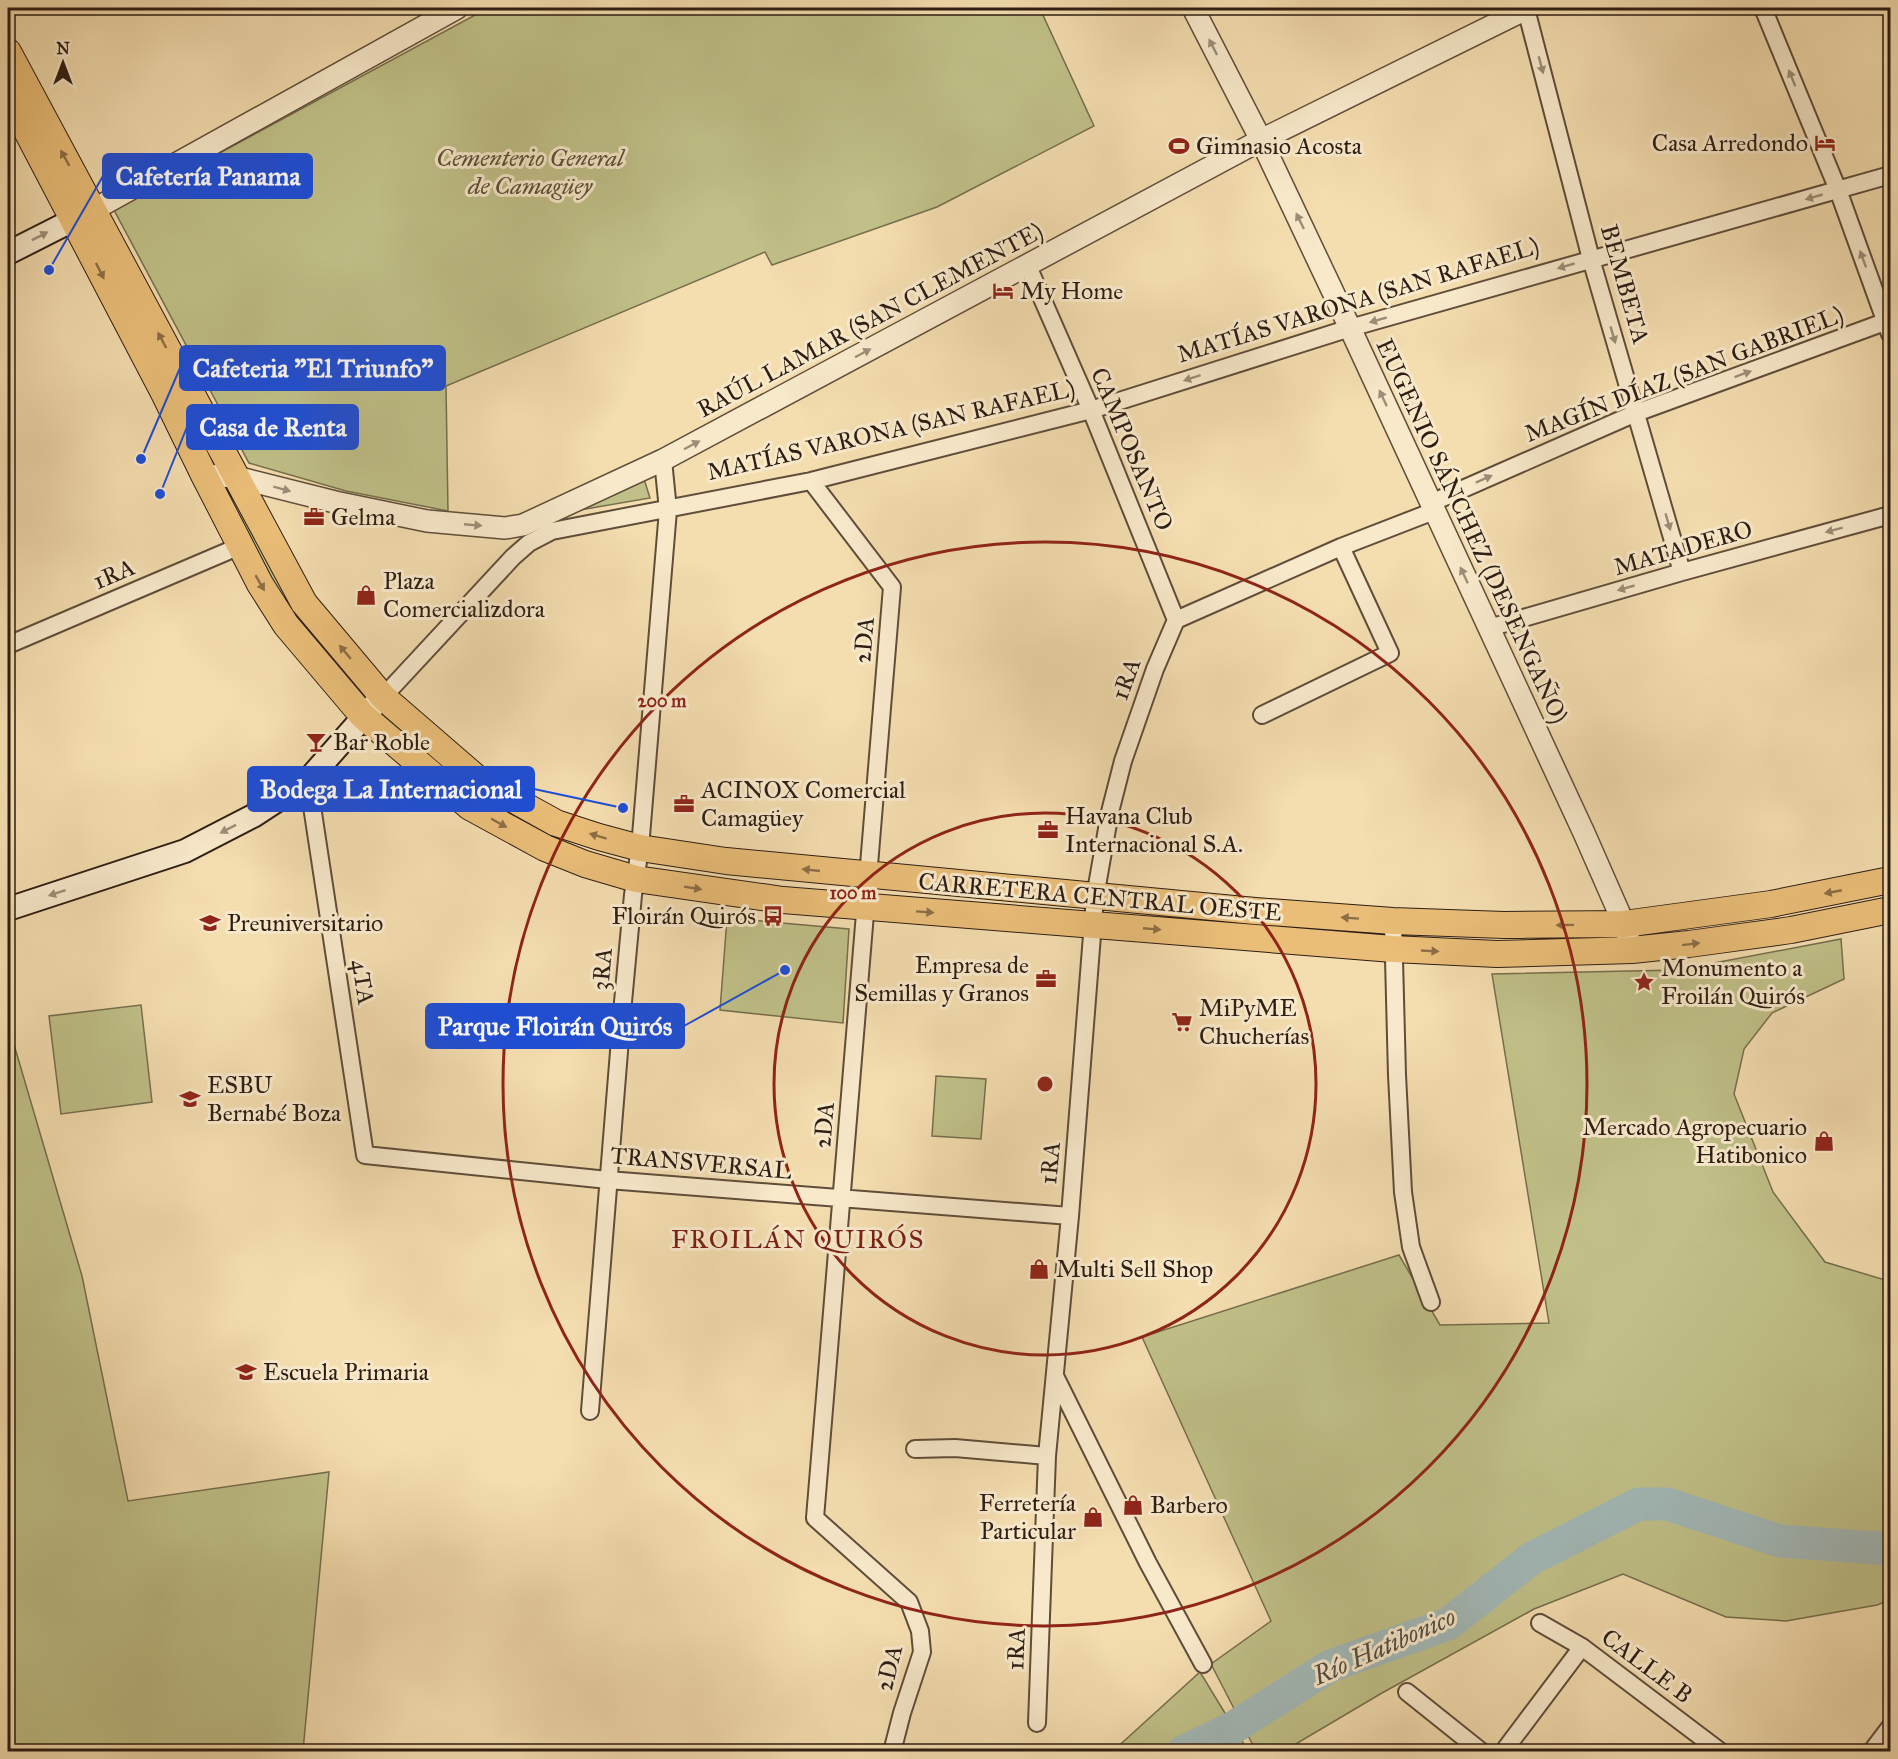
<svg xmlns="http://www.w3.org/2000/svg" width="1898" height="1759" font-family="'IM FELL Great Primer',serif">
	<rect width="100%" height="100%" fill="#f4ddaf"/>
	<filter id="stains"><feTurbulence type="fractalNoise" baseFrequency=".00333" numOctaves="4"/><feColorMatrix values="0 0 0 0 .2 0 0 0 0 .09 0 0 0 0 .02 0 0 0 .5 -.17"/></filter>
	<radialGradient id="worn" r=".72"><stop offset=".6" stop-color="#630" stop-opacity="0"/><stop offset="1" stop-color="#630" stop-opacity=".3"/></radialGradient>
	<path fill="#c0c088" stroke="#766e4e" stroke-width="1.5" d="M488,8h564l-10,5 52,113 -157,81 -165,58 -7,-13 -319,134 2,125 -102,-20 -97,-28 -135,-253z
		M644,479l6,19 -76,13z
		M228,490l139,200 -7,7 -69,-84 -67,-121z
		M727,918l122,11 -6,94 -123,-13z
		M1841,939l3,40 -72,34 -28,36 -10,45 39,98 52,70 60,18 5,-2v322l-13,5 -91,16 -60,-4 -103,-43 -89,35 -152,84 -98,58h-28l-45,-87 60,-43 -129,-284 257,-82 41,70 109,-2 -57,-349 185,-4z
		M141,1005l11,97 -91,12 -12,-98z
		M10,1031l72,245 46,225 201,-29 -26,279h-295v-718z
		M936,1076l50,3 -5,60 -49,-3z
		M1200,1672l48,79 -136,1z"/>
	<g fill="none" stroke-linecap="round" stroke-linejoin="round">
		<path stroke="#a2b8b7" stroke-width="33" d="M1183,1752l48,-23 99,-63 118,-42 84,-66 107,-54h28l113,37 110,8"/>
		<g stroke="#5f4d3a" stroke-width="20">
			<path id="minor" d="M1763,8l75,182 52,144
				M1526,9l65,250 91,313
				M1027,264l64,146 85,210
				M811,481l81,106 -77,931 94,84 11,29 2,21 -20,61 -10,39
				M1431,503l205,-90 254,-93
				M1176,620l165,-73 93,-36
				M1489,628l193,-56 208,-57
				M8,645l232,-99
				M383,697l130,-140 16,-14 23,-12 259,-50 280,-71 259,-82 540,-153
				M1262,715l128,-62 -49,-106
				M308,780l57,375 243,25 462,36
				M1393,921l4,154 6,117 8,55 20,55
				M1056,1378l92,185 55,101
				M590,1411l33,-409 10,-107 7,-47 28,-338 -5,-50
				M915,1449l40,-1 92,8
				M1540,1623l42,24 139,105
				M1407,1692l75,60
				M1037,1723l10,-267 23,-240 25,-319 15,-85 13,-51 32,-92 21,-49
				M1503,1752l79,-105
				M1871,1752l19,-25"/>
		</g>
		<g stroke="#5f4d3a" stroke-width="24">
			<path id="tertiary" d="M1193,8l68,132 89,188 234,505 40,91 8,26
				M93,210l364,-202
				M204,475l32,2 99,25 92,19 78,7 18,-3 140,-65 598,-320 267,-132"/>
		</g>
		<g stroke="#2d1d13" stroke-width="26">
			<path id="secondary" d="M8,253l81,-41
				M8,909l177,-58 68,-35 55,-36 67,-76"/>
		</g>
		<g stroke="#2d1d13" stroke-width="28">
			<path id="primary" d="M8,52l296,551 79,94 97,84 76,42 43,14 41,11 86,13 529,50 138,10 111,4 120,-1 147,-20 119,-24
				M8,95l157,300 39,80 56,109 26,41 77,91 107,91 75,41 40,16 51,15 147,21 610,49 104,5 135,-4 57,-6 102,-14 99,-20"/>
		</g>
		<use href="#minor" stroke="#f8e9cb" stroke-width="16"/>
		<use href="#tertiary" stroke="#f8e9cb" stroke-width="21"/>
		<use href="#secondary" stroke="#f8e9cb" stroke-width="22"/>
		<use href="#primary" stroke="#eabe78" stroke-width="26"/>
	</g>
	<defs><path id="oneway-solid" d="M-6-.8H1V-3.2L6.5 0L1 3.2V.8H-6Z" transform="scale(1.5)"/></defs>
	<g fill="#9d8d78">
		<use href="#oneway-solid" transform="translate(1213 47) rotate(-117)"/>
		<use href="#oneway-solid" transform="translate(1541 65) rotate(75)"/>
		<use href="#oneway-solid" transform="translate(1792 78) rotate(-112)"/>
		<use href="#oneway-solid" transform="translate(1814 197) rotate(164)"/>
		<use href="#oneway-solid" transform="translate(1300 221) rotate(-116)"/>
		<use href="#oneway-solid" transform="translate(40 236) rotate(-27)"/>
		<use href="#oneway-solid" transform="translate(1863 259) rotate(-110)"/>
		<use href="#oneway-solid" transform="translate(1566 266) rotate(164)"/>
		<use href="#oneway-solid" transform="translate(1378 320) rotate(164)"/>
		<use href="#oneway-solid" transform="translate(1613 335) rotate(74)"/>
		<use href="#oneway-solid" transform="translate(863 353) rotate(-28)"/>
		<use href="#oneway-solid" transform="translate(1743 374) rotate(-20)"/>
		<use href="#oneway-solid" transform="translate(1192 378) rotate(162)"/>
		<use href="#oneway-solid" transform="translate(1383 398) rotate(-115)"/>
		<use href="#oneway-solid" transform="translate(692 445) rotate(-28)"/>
		<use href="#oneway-solid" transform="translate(1484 479) rotate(-24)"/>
		<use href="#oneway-solid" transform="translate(282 489) rotate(15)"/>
		<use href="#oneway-solid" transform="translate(1668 522) rotate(74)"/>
		<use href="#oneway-solid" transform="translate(473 525) rotate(5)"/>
		<use href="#oneway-solid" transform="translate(1834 530) rotate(165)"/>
		<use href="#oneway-solid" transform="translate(1464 575) rotate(-115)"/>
		<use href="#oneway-solid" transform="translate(1626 588) rotate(164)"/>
		<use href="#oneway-solid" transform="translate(228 829) rotate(153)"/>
		<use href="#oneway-solid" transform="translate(57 893) rotate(162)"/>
	</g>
	<g fill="#8c6e46">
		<use href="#oneway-solid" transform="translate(65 158) rotate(-119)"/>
		<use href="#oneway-solid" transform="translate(100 271) rotate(63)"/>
		<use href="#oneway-solid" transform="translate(162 340) rotate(-118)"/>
		<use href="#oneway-solid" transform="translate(260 583) rotate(60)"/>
		<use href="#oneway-solid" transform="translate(345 652) rotate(-130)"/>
		<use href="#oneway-solid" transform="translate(499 823) rotate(29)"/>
		<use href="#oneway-solid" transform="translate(598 836) rotate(-163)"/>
		<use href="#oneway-solid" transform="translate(811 870) rotate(-174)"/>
		<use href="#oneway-solid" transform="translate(693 888) rotate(9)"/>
		<use href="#oneway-solid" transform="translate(1833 892) rotate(169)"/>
		<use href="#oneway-solid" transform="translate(925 912) rotate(4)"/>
		<use href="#oneway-solid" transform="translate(1350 918) rotate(-176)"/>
		<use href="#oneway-solid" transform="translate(1565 925) rotate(179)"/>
		<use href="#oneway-solid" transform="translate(1152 929) rotate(5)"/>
		<use href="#oneway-solid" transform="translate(1691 944) rotate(-7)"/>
		<use href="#oneway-solid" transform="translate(1430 951) rotate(3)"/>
	</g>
	<g fill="none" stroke="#8f2418" stroke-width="3">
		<circle cx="1045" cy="1084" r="271"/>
		<circle cx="1045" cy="1084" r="542"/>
	</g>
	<defs>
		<g id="hotel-bare" transform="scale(1.62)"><path d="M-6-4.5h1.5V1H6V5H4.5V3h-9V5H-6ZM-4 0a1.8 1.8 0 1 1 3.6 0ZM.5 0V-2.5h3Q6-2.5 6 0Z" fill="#8f2418" stroke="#f8e9cb" stroke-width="2.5" paint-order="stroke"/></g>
		<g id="stadium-bare" transform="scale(1.62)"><path d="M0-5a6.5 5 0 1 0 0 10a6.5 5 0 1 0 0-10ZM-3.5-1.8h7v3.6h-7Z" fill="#8f2418" stroke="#f8e9cb" stroke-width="2.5" paint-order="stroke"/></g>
		<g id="office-bare" transform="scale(1.62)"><path d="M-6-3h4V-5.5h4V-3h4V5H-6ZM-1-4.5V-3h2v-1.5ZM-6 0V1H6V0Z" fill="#8f2418" stroke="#f8e9cb" stroke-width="2.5" paint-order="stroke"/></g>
		<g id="shop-bare" transform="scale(1.62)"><path d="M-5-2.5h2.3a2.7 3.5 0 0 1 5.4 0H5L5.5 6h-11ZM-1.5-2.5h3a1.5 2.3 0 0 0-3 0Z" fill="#8f2418" stroke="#f8e9cb" stroke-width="2.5" paint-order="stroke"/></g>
		<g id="bar-bare" transform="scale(1.62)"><path d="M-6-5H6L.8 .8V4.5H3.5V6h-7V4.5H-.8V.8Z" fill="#8f2418" stroke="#f8e9cb" stroke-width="2.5" paint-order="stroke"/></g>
		<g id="bus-bare" transform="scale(1.62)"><path d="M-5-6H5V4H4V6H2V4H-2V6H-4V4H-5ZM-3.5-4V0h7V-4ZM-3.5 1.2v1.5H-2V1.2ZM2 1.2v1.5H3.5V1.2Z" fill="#8f2418" stroke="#f8e9cb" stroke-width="2.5" paint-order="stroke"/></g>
		<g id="school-bare" transform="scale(1.62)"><path d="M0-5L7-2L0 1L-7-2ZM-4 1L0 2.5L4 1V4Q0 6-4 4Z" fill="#8f2418" stroke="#f8e9cb" stroke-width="2.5" paint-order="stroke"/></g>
		<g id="sight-bare" transform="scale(1.62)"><path d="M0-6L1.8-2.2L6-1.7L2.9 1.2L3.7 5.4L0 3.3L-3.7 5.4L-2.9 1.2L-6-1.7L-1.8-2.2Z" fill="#8f2418" stroke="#f8e9cb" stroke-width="2.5" paint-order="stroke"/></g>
		<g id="supermarket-bare" transform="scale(1.62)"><path d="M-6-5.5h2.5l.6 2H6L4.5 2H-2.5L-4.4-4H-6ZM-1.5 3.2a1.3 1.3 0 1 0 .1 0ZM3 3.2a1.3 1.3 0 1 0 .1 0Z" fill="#8f2418" stroke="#f8e9cb" stroke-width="2.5" paint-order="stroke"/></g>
	</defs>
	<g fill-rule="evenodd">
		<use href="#hotel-bare" x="1825" y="143"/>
		<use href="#stadium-bare" x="1179" y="146"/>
		<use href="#hotel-bare" x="1003" y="291"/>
		<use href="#office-bare" x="314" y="517"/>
		<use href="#shop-bare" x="366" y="595"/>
		<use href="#bar-bare" x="316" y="742"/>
		<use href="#office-bare" x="684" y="804"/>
		<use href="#office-bare" x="1048" y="830"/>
		<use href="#bus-bare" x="773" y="916"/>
		<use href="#school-bare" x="210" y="923"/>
		<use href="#office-bare" x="1046" y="979"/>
		<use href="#sight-bare" x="1644" y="982"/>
		<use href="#supermarket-bare" x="1182" y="1022"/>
		<use href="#school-bare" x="190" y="1099"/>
		<use href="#shop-bare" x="1824" y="1141"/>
		<use href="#shop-bare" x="1039" y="1269"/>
		<use href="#school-bare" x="246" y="1372"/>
		<use href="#shop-bare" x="1133" y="1505"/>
		<use href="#shop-bare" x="1093" y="1517"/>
	</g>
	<g text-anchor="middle" stroke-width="6" stroke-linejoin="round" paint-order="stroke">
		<g font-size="24" fill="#2d1d13" stroke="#f8e9cb" text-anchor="start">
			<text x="1808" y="151" text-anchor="end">Casa Arredondo</text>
			<text x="1196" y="154">Gimnasio Acosta</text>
			<text x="1020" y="299">My Home</text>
			<text x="331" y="525">Gelma</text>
			<text x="383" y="589">Plaza<tspan x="383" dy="28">Comercializdora</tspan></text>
			<text x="333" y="750">Bar Roble</text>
			<text x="701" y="798">ACINOX Comercial<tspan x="701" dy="28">Camagüey</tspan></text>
			<text x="1065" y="824">Havana Club<tspan x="1065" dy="28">Internacional S.A.</tspan></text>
			<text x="756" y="924" text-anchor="end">Floirán Quirós</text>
			<text x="227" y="931">Preuniversitario</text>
			<text x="1029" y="973" text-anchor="end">Empresa de<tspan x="1029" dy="28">Semillas y Granos</tspan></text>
			<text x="1661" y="976">Monumento a<tspan x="1661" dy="28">Froilán Quirós</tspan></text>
			<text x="1199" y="1016">MiPyME<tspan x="1199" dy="28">Chucherías</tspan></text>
			<text x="207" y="1093">ESBU<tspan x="207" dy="28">Bernabé Boza</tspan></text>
			<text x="1807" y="1135" text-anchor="end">Mercado Agropecuario<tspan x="1807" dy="28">Hatibonico</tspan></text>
			<text x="1056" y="1277">Multi Sell Shop</text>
			<text x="263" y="1380">Escuela Primaria</text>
			<text x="1076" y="1511" text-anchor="end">Ferretería<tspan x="1076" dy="28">Particular</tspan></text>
			<text x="1150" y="1513">Barbero</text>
		</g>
		<g font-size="24" font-style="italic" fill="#594e36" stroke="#f8e9cb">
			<text x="530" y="166">Cementerio General<tspan x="530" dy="28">de Camagüey</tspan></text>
		</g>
		<g font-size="24" fill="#2d1d13" stroke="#f8e9cb">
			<text transform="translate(1625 284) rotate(74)" y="8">BEMBETA</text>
			<text transform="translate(1358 300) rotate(-17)" y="8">MATÍAS VARONA (SAN RAFAEL)</text>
			<text transform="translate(870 320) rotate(-28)" y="8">RAÚL LAMAR (SAN CLEMENTE)</text>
			<text transform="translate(1684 374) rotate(-21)" y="8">MAGÍN DÍAZ (SAN GABRIEL)</text>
			<text transform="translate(891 430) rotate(-13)" y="8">MATÍAS VARONA (SAN RAFAEL)</text>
			<text transform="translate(1132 449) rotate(67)" y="8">CAMPOSANTO</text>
			<text transform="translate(1472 531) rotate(65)" y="8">EUGENIO SÁNCHEZ (DESENGAÑO)</text>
			<text transform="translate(1683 548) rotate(-16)" y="8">MATADERO</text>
			<text transform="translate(114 574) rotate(-23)" y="8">1RA</text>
			<text transform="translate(864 640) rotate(-85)" y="8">2DA</text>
			<text transform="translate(1126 679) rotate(-70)" y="8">1RA</text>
			<text transform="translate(1100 897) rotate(5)" y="8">CARRETERA CENTRAL OESTE</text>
			<text transform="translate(602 969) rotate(-85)" y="8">3RA</text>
			<text transform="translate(363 982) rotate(81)" y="8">4TA</text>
			<text transform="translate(824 1125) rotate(-85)" y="8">2DA</text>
			<text transform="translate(701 1163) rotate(5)" y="8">TRANSVERSAL</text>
			<text transform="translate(1050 1163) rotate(-85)" y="8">1RA</text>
			<text transform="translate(1016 1649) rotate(-88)" y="8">1RA</text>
			<text transform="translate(1647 1666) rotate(37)" y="8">CALLE B</text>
			<text transform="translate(889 1668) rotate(-76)" y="8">2DA</text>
		</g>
		<g font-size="26" letter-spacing="1.5" fill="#7a1f14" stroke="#f8e9cb">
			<text x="798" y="1248">FROILÁN QUIRÓS</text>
		</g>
		<g font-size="26" font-style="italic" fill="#504c44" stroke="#f8e9cb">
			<text transform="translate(1384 1646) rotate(-24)" y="9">Río Hatibonico</text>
		</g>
	</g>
	<circle cx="1045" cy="1084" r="9" fill="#8f2418" stroke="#f8e9cb" stroke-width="3"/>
	<g font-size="18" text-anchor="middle" font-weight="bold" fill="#8f2418" stroke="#f8e9cb" stroke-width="6" stroke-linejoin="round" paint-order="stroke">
		<text x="662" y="707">200 m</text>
		<text x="853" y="899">100 m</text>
	</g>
	<path fill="none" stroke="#1d4ed8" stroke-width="2" d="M49 270L103 176M141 459L180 368M160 494L187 427M623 808L534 789M785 970L684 1026"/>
	<g fill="#1d4ed8" stroke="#f8e9cb" stroke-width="2">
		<circle cx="49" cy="270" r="6"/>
		<circle cx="141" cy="459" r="6"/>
		<circle cx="160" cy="494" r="6"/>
		<circle cx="623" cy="808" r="6"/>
		<circle cx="785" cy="970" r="6"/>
	</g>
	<g fill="#1d4ed8" stroke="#1d4ed8" stroke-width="2">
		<rect x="103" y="154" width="209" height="44" rx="6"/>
		<rect x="180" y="346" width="265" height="44" rx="6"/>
		<rect x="187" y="405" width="171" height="44" rx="6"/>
		<rect x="248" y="767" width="286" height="44" rx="6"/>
		<rect x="426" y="1004" width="258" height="44" rx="6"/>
	</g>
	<g font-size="26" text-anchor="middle" font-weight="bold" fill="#fff">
		<text x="208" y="185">Cafetería Panama</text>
		<text x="313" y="377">Cafeteria "El Triunfo"</text>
		<text x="273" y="436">Casa de Renta</text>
		<text x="391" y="798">Bodega La Internacional</text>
		<text x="555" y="1035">Parque Floirán Quirós</text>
	</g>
	<rect width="1898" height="1759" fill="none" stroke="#f4ddaf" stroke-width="30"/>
	<rect x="9" y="9" width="1880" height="1741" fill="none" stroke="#2d1d13" stroke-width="3"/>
	<rect x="15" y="15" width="1868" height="1729" fill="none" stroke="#2d1d13" stroke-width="1.5"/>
	<g transform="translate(63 63)" stroke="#f8e9cb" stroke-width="4.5" paint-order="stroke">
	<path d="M0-4.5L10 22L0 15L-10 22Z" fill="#2d1d13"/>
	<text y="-9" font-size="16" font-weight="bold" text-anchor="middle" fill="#2d1d13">N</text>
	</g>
	<rect width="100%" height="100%" filter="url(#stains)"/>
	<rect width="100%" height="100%" fill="url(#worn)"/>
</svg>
